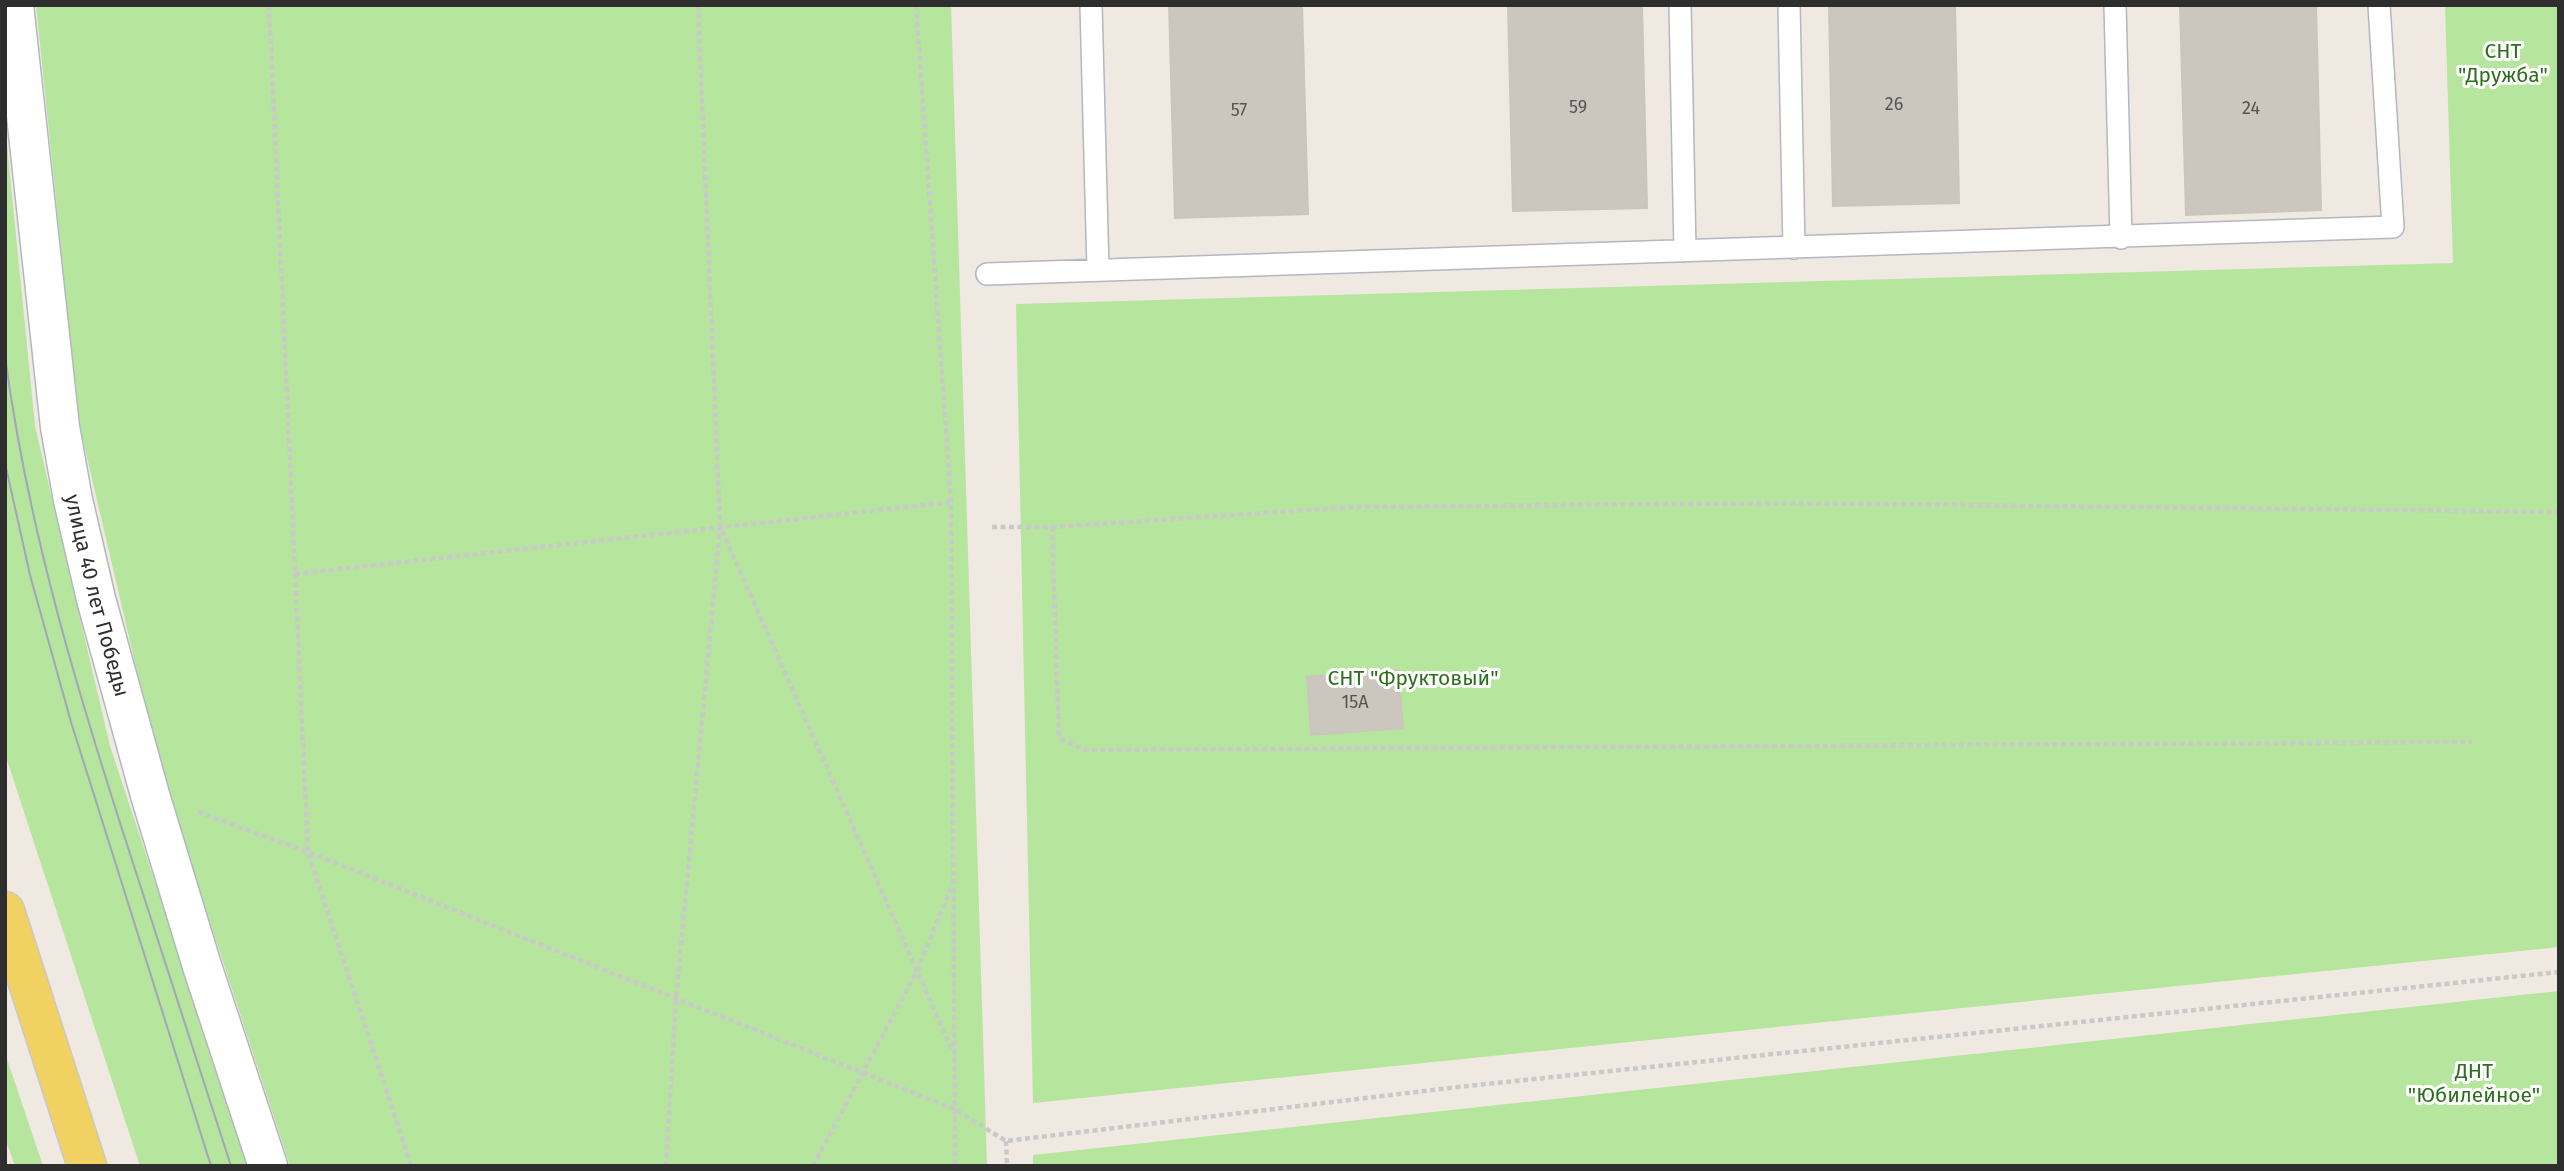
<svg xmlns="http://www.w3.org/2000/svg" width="2564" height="1171" font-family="'Fira Sans',sans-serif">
	<rect width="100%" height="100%" fill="#efe9e1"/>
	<path fill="#b6e59e" d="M36,5h915l36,1161h-697l-130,-396 -81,-347z
		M2445,5h114v942l-1526,156 -17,-799 1437,-41z
		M5,125l30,301 75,320 139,420h-109l-135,-412z
		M2559,991v175h-1526v-11z
		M5,1053l38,113h-28l-10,-28z"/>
	<path fill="#cbc7bf" stroke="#cbc5ba" stroke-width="2" d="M1169,5h133l6,209 -133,4z
		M1508,5h134l5,203 -134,3z
		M1829,5h126l4,198 -126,3z
		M2180,5h136l5,205 -135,5z
		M1398,670l5,58 -92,7 -4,-58z"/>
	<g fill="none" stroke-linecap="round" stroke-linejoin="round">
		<g stroke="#b4b7c1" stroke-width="24">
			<path id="lane" d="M1091,5l7,265
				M1680,5l5,246
				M1789,5l5,243
				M2115,5l6,233
				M987,274l1406,-47 -14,-222"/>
		</g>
		<g stroke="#b4b7c1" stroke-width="41">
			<g id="street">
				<path id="s1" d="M14,5l46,422 13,73 23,99 54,196 52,171 66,200"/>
			</g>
		</g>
		<g stroke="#c9c9c9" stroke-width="41">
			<path id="primary" d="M5,911l82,255"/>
		</g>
		<path stroke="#c9c9c9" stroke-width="4.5" stroke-dasharray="5 3.5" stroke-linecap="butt" d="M269,5l39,847 103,314
			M698,5l22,521 232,524
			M916,5l35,497 4,664
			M992,527h60l300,-20 438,-4 769,9
			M1052,527l7,211 27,12 1386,-8
			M295,574l656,-72
			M198,812l110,40 646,257 52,32 452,-54 1101,-115
			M1006,1141l1,25
			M666,1166l10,-166 44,-472
			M813,1166l104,-195 34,-83"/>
		<use href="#lane" stroke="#fff" stroke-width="21"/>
		<use href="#street" stroke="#fff" stroke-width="38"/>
		<use href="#primary" stroke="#f2d163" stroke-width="38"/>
		<path stroke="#a3a6b8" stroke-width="2" d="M5,356c23,174 74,341 128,507 33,101 66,202 98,303
			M5,463l25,112 41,147 140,444"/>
	</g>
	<g text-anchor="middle" stroke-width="6" stroke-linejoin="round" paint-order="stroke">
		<g font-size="18" fill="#555452">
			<text x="1894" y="110">26</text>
			<text x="1578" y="113">59</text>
			<text x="2251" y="114">24</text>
			<text x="1239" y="116">57</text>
			<text x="1355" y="708">15А</text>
		</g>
		<g font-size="21" fill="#2c6e1b" stroke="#fff">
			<text x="2503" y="58">СНТ<tspan x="2503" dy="24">"Дружба"</tspan></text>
			<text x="1413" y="685">СНТ "Фруктовый"</text>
			<text x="2474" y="1078">ДНТ<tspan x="2474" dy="24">"Юбилейное"</tspan></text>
		</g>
		<g font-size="21" fill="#2e2e2e" stroke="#fff">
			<text dy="7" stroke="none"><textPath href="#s1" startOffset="597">улица 40 лет Победы</textPath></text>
		</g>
	</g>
	<rect width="2564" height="1171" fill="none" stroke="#2e2e2e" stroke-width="14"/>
</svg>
